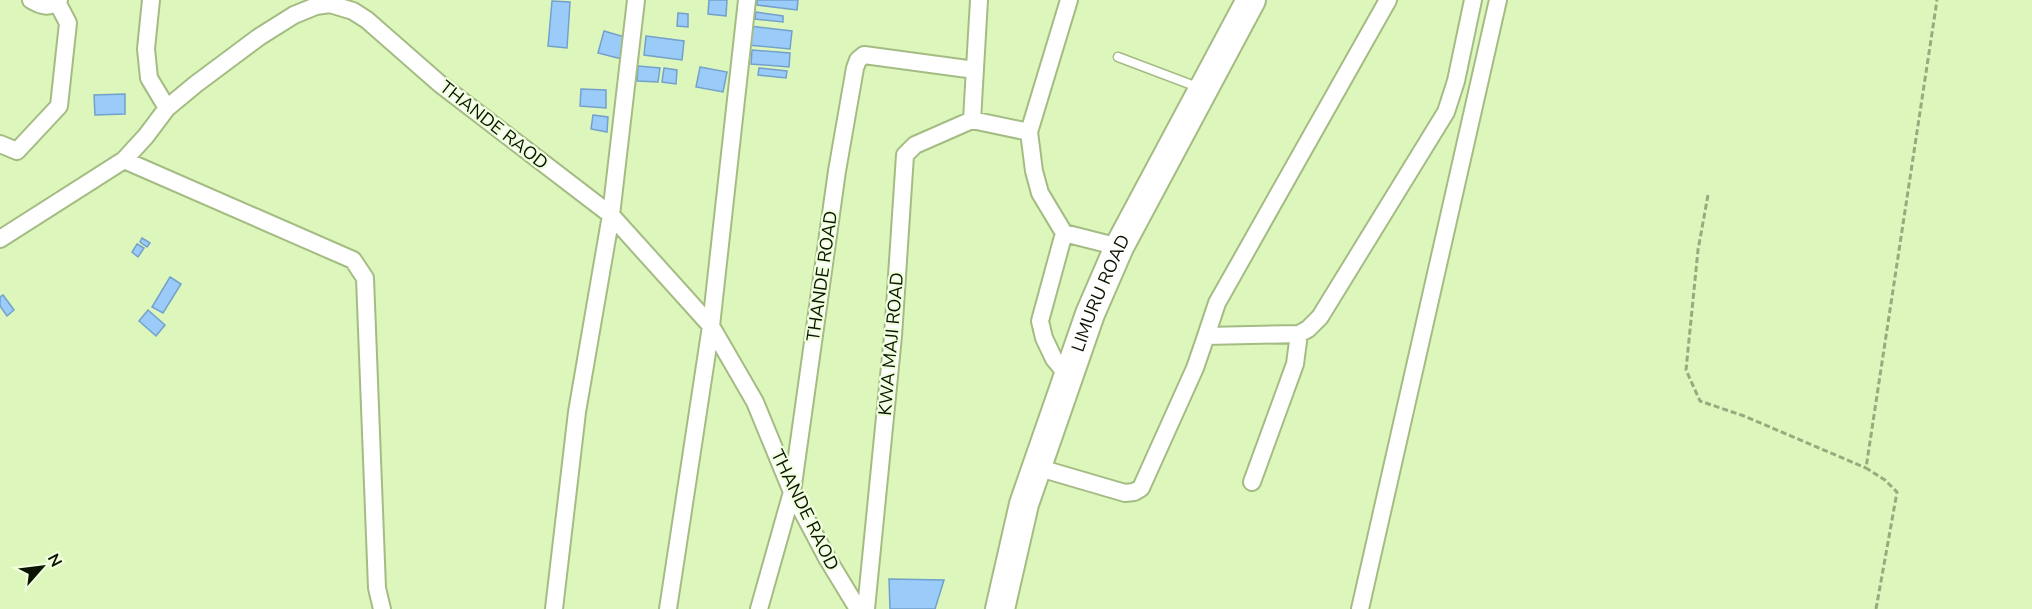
<svg xmlns="http://www.w3.org/2000/svg" width="2032" height="609" font-family="'Nunito Sans',sans-serif">
	<rect width="100%" height="100%" fill="#ddf6bc"/>
	<path fill="#9bcbf8" stroke="#73a1cb" stroke-width="1.5" d="M709,0h18l-1,16 -18,-2z
		M757,0h41l-1,10 -40,-5z
		M552,1l18,1 -3,46 -19,-2z
		M756,12l27,4v6l-28,-3z
		M678,13l10,1v13l-11,-1z
		M750,26l42,5 -2,18 -42,-4z
		M604,31l24,7 -6,21 -24,-6z
		M646,36l38,5 -2,19 -38,-5z
		M752,50l38,3 -1,14 -38,-3z
		M638,66l22,2 -2,14 -21,-1z
		M700,67l27,5 -4,20 -27,-5z
		M664,68l13,2 -1,14 -14,-2z
		M759,68l28,3 -1,7 -28,-3z
		M581,89l25,1v18l-26,-2z
		M125,94v20l-30,1 -1,-20z
		M593,115l15,2 -1,15 -16,-3z
		M142,238l8,5 -3,4 -7,-5z
		M137,244l7,4 -6,9 -6,-5z
		M170,277l11,7 -18,29 -11,-6z
		M3,295l11,15 -7,6 -7,-10v-9z
		M148,310l17,15 -9,11 -17,-15z
		M889,579l55,1 -9,29h-45z"/>
	<g fill="none" stroke-linecap="round" stroke-linejoin="round">
		<g stroke="#a4bc84" stroke-width="11">
			<path id="lane" d="M1118,57l82,31"/>
		</g>
		<g stroke="#a4bc84" stroke-width="20">
			<path id="street" d="M31,0c10,6 18,9 28,0
				M151,0l-5,49 3,29 18,30
				M972,120l7,-120
				M972,120l57,12
				M0,144l17,7 42,-45 9,-83 -11,-21
				M124,160l229,100 12,18 12,310 5,21
				M1064,233l55,14
				M0,239l124,-79 22,-24 21,-28 29,-24 63,-47 35,-22 22,-9 14,-2 23,7 14,9 73,64 171,131 100,111 44,76 37,90 35,66 31,51
				M1206,336l11,-33 171,-303
				M1068,376l-14,-17 -10,-21 -4,-17 24,-88 -24,-40 -6,-22 -5,-39 40,-132
				M1036,467l89,26 9,-1 7,-4 54,-120 11,-32 93,-2 9,-5 12,-12 126,-205 10,-31 17,-81
				M1252,482l43,-118 4,-30
				M554,609l23,-197 34,-197 25,-215
				M668,609l43,-283 36,-326
				M759,609l33,-117 45,-321 18,-103 3,-8 6,-5 111,15
				M866,609l27,-273 12,-181 10,-10 57,-25
				M1360,609l138,-609"/>
		</g>
		<g stroke="#a4bc84" stroke-width="32">
			<g id="highway">
				<path id="s1" d="M1000,609l24,-105 66,-190 29,-67 132,-247"/>
			</g>
		</g>
		<path stroke="#97ab7e" stroke-width="3" stroke-dasharray="6 3" stroke-linecap="butt" d="M1708,195l-10,55 -12,120 14,31 44,15 122,52
			M1876,609l21,-117 -12,-12 -19,-12 71,-468"/>
		<use href="#lane" stroke="#fff" stroke-width="8"/>
		<use href="#street" stroke="#fff" stroke-width="16"/>
		<use href="#highway" stroke="#fff" stroke-width="28"/>
	</g>
	<g text-anchor="middle" stroke-width="4.5" stroke-linejoin="round" paint-order="stroke">
		<g font-size="18" fill="#0b1301" stroke="#f0ffdd">
			<text transform="translate(494 125) rotate(38)" y="6">THANDE RAOD</text>
			<text transform="translate(822 276) rotate(-82)" y="6">THANDE ROAD</text>
			<text dy="6" stroke="none"><textPath href="#s1" startOffset="332">LIMURU ROAD</textPath></text>
			<text transform="translate(891 344) rotate(-85)" y="6">KWA MAJI ROAD</text>
			<text transform="translate(805 510) rotate(64)" y="6">THANDE RAOD</text>
		</g>
	</g>
	<g transform="translate(42 567) rotate(62)" stroke="#f0ffdd" stroke-width="4.5" paint-order="stroke">
	<path d="M0-4.5L10 22L0 15L-10 22Z" fill="#0b1301"/>
	<text y="-9" font-size="16" font-weight="bold" text-anchor="middle" fill="#0b1301">N</text>
	</g>
</svg>
